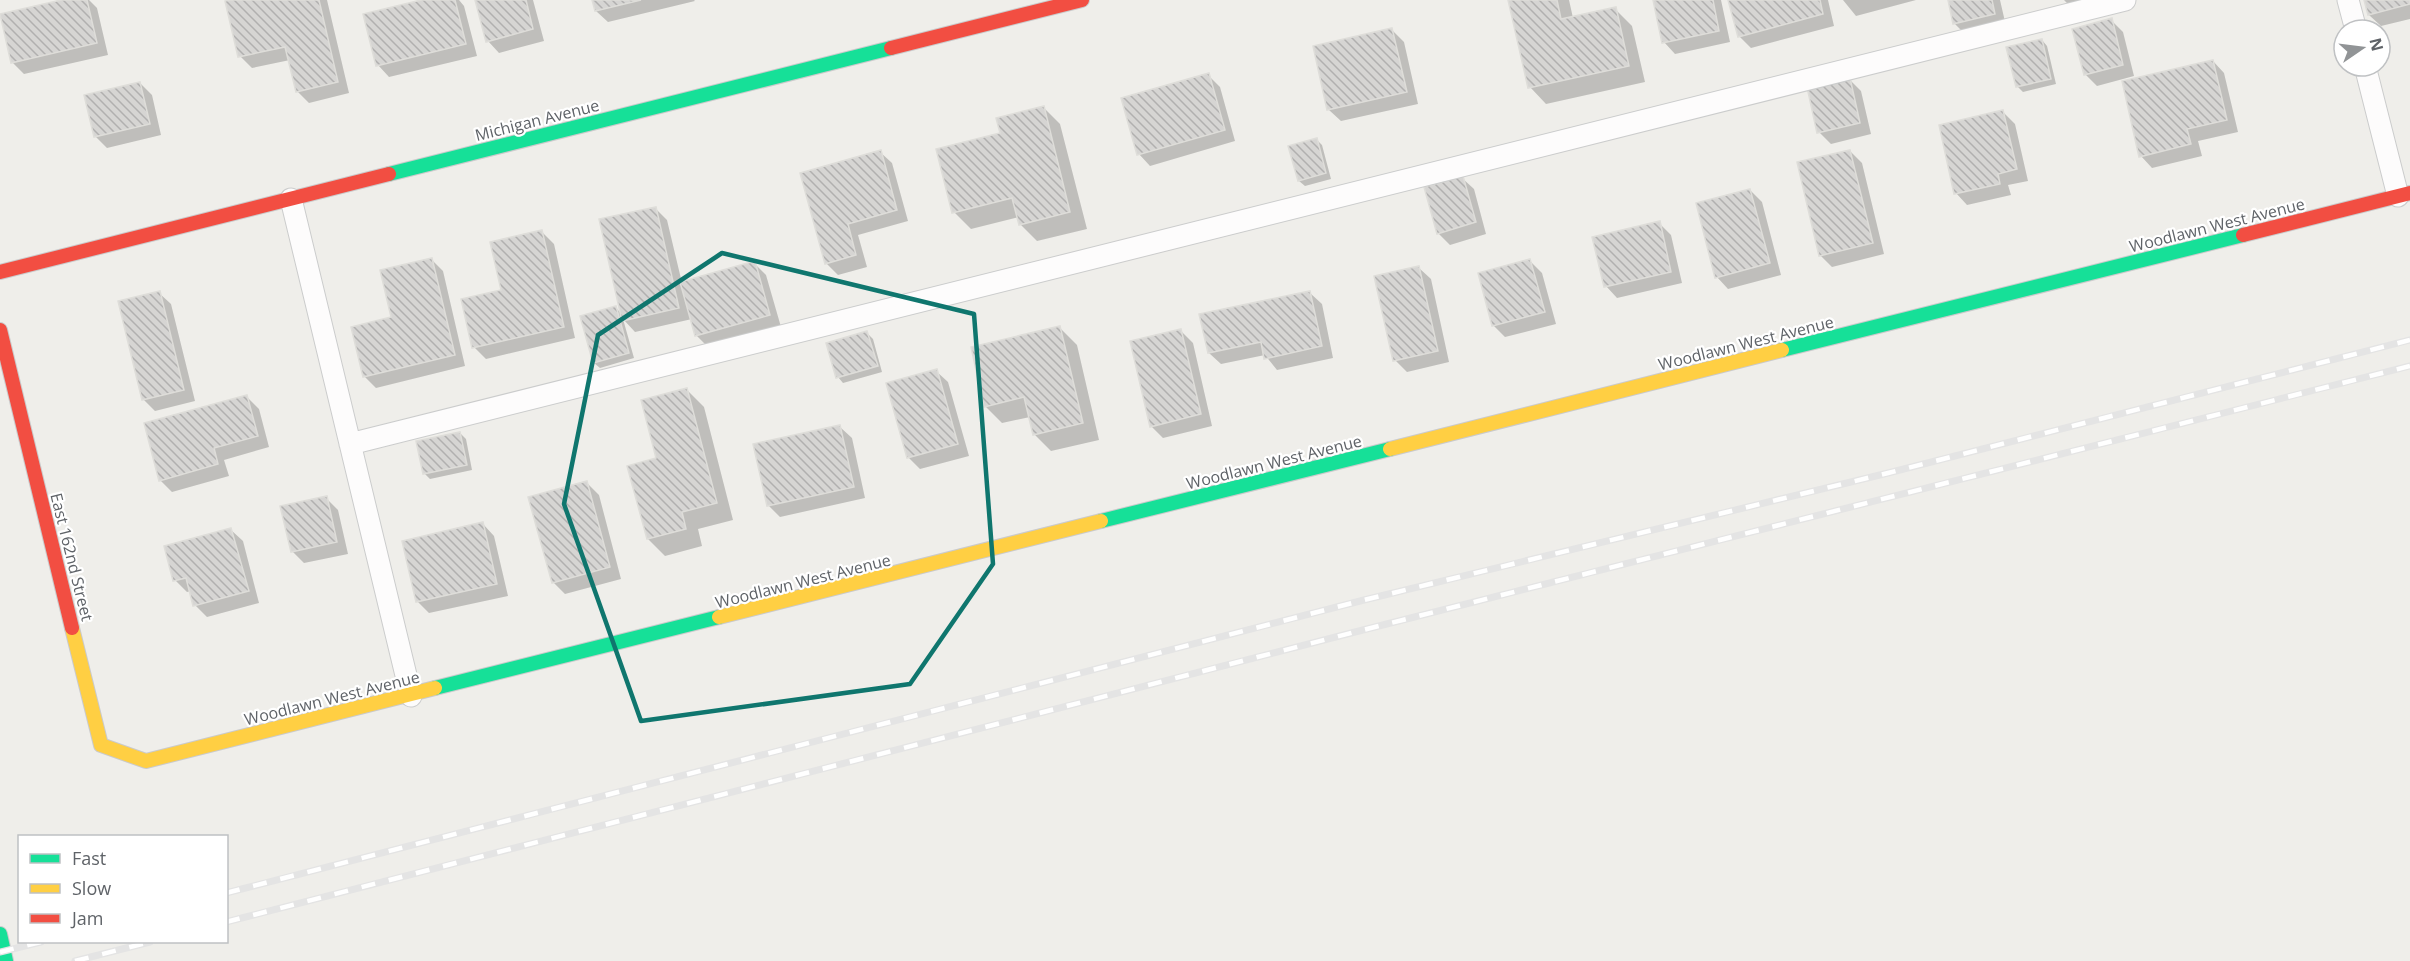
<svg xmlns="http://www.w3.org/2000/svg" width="2410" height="961" font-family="'Open Sans',sans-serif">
	<defs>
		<pattern id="building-back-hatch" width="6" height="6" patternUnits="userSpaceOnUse" patternTransform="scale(1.5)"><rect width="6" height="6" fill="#d6d5d3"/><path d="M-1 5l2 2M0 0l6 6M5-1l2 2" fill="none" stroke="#b1b0af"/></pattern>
	</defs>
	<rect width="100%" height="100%" fill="#efeeea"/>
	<path fill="#0003" d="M68,0h21l8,8 11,47 -84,19 -12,-12z
		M237,0h90l22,93 -40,10 -12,-12 -7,-31 -38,8 -12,-12z
		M427,0h32l5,6 13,50 -88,21 -11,-12z
		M476,0h57l11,41 -45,12 -11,-12z
		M593,0h101l1,1 -87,21 -12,-11z
		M1510,0h59l4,18 42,-9 17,17 13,56 -99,22 -16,-17z
		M1654,0h67l9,42 -55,12 -11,-12z
		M1729,0h99l6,26 -83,22 -12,-12z
		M1843,0h73l-60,16z
		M1949,0h51l6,26 -40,9 -12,-12z
		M2064,0h46l-37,9z
		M2365,0h45v19l-29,7 -12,-11z
		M2111,20l12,12 11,44 -11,3 1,3 89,-21 11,12 14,59 -40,9 4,15 -50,12 -11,-12 -18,-77 -26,7 -12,-12z
		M1392,30l12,12 14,62 -77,17 -12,-11 -14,-62z
		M2042,40l5,6 9,38 -33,8 -6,-6z
		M1208,75l12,12 15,54 -85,25 -11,-12z
		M1849,79l12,12 10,43 -40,10 -12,-12z
		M140,83l12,12 9,40 -54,13 -12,-12z
		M1043,107l17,17 27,105 -50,12 -17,-17 -1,-7 -48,12 -17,-17 48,-78z
		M2003,112l12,12 13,57 -20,4 3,10 -44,10 -11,-12z
		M1316,139l6,6 9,34 -26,7 -6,-5z
		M1850,151l12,12 22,91 -52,13 -12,-12z
		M880,152l12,11 16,58 -50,14 9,32 -29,8 -12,-12z
		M1462,178l12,11 12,45 -36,11 -12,-12z
		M1750,190l12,12 19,73 -53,14 -11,-12z
		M655,208l12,12 15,63 72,-20 12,12 15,52 -73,20 -12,-12 -4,-16 -57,13 -12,-13 11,39 -34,10 -6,-5 21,-56 7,7z
		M1659,223l12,12 11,48 -65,15 -11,-12z
		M542,232l12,12 21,94 -89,21 -12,-12 28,-56z
		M431,259l12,12 22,95 -89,22 -12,-12 28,-58z
		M1530,261l12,12 14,51 -51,13 -12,-12z
		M1419,268l12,11 18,83 -42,10 -12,-12z
		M159,293l12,11 24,97 -40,10 -12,-12z
		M1310,293l12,11 11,54 -56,12 -12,-15 -44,9 -12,-11z
		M1060,328l17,17 22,95 -48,11 -17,-17 -4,-17 -28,6 -17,-17z
		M1181,331l12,12 19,83 -49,12 -12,-12z
		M867,333l6,6 9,33 -39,11 -5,-6z
		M936,371l12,11 21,74 -49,13 -12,-12z
		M687,390l17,17 29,113 -35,9 4,17 -37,10 -17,-17 10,-80z
		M247,397l12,12 10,38 -45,13 5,16 -57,16 -12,-12z
		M840,427l12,11 13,60 -85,19 -12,-12z
		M460,433l6,6 6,31 -42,9 -6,-6z
		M587,483l12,12 22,84 -56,15 -12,-12z
		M326,498l12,12 10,44 -44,9 -12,-12z
		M483,524l11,12 14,60 -79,17 -12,-12z
		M231,530l12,11 16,62 -52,14 -12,-12 -4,-14 -4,1 -12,-12z"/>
	<path fill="url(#building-back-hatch)" stroke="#deddd9" stroke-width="1.5" d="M61,0h26l10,43 -86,20 -11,-49z
		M230,0h89l19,82 -42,10 -11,-45 -47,10 -13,-56z
		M421,0h34l11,44 -90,22 -13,-52z
		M475,0h51l7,29 -47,13z
		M592,0h49l-46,11z
		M1508,0h49l4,19 55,-12 13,59 -101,22z
		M1653,0h60l6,31 -57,12z
		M1728,0h92l3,14 -85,23z
		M1948,0h44l3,14 -42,10z
		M2364,0h46v4l-42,11z
		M2112,18l11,47 -39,10 -12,-46z
		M1392,28l15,64 -80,18 -14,-64z
		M2042,39l9,40 -35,8 -10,-40z
		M2213,60l14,60 -40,9 4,15 -52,13 -17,-76z
		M1209,73l16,57 -88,25 -16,-57z
		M1850,78l10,45 -43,10 -10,-46z
		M140,82l10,42 -56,13 -10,-42z
		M1044,106l26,106 -51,13 -7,-27 -60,15 -16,-64 64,-16 -4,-15z
		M2003,110l14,59 -19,5 2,10 -46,10 -15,-69z
		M1317,138l9,35 -28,8 -10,-35z
		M881,150l16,60 -49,14 8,31 -31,9 -25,-91z
		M1850,150l23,93 -54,13 -22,-94z
		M1463,176l13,46 -39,12 -13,-47z
		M1750,189l20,74 -55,15 -19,-75z
		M656,207l23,101 -57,13 -23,-102z
		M1660,221l11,51 -67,15 -12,-50z
		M542,230l22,97 -92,21 -11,-49 40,-9 -11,-48z
		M432,258l23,97 -92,22 -12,-50 40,-10 -11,-47z
		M1530,259l15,53 -53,14 -14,-53z
		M755,261l15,54 -75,21 -15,-54z
		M1419,266l19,85 -45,10 -19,-85z
		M160,291l24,99 -42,10 -24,-99z
		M1310,291l12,55 -58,13 -3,-17 -53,11 -9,-39z
		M616,306l13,47 -36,10 -13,-47z
		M1060,326l23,97 -50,12 -9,-38 -40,10 -13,-60z
		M1181,329l20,85 -51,13 -20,-86z
		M867,331l11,35 -42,12 -10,-35z
		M937,369l21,75 -51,14 -21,-75z
		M687,388l30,115 -35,9 4,17 -39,10 -20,-73 29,-8 -15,-58z
		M247,395l11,41 -44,12 4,16 -59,17 -15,-58z
		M840,425l14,62 -87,19 -14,-62z
		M460,432l7,33 -44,9 -7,-33z
		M587,481l23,86 -58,16 -24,-86z
		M327,496l10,46 -46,10 -11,-46z
		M483,522l14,62 -81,18 -14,-61z
		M231,528l18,63 -56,15 -7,-28 -13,3 -9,-35z"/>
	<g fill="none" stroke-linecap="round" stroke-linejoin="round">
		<g stroke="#cbcccc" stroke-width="23">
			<path id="lane" d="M2348,0l8,30
				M2365,66l33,130
				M291,199l120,497
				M350,444l1775,-444"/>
		</g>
		<g stroke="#cacacb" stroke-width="16">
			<path id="fast" d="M389,174l502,-126
				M1782,350l461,-115
				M1101,521l289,-72
				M435,688l284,-71
				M0,934l6,27"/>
		</g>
		<g stroke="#cacacb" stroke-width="16">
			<path id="slow" d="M1390,449l392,-99
				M719,617l382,-96
				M72,628l29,117 45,16 289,-73"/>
		</g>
		<g stroke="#cacacb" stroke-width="16">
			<path id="jam" d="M891,48l191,-48
				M2243,235l167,-42
				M0,272l389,-98
				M0,330l72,298"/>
		</g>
		<use href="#lane" stroke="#fdfcfc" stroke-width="21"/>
		<use href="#fast" stroke="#16e098" stroke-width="14"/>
		<use href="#slow" stroke="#ffcf43" stroke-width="14"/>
		<use href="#jam" stroke="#f24e42" stroke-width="14"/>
		<g stroke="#e4e4e4" stroke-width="7">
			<path id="rail" d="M226,893l1138,-293 524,-127 522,-133
				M226,922l1129,-290 1055,-266
				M0,952l41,-10
				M75,961l75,-19"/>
		</g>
		<use href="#rail" stroke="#fff" stroke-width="4.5" stroke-dasharray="14" stroke-linecap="butt"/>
	</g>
	<path fill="none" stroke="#0f766e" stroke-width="4.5" stroke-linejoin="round" d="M722,253l252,61 19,250 -83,120 -269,37 -77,-217 34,-169z"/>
	<g text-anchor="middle" stroke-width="4.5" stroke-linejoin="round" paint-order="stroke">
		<g font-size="16" fill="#5f6368" stroke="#fff">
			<text transform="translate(537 120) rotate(-14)" y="6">Michigan Avenue</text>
			<text transform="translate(2217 225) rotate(-14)" y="6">Woodlawn West Avenue</text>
			<text transform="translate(1746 343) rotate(-14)" y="6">Woodlawn West Avenue</text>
			<text transform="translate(1274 462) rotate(-14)" y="6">Woodlawn West Avenue</text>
			<text transform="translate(72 557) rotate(76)" y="6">East 162nd Street</text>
			<text transform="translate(803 581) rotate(-14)" y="6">Woodlawn West Avenue</text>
			<text transform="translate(332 698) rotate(-14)" y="6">Woodlawn West Avenue</text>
		</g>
	</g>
	<rect x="18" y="835" width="210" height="108" fill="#ffffff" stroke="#bfc1c3" stroke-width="1.5"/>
	<rect x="30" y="854" width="30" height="9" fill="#16e098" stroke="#bfc1c3" stroke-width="1.5"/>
	<text x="72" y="865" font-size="18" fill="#5f6368">Fast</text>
	<rect x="30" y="884" width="30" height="9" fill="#ffcf43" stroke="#bfc1c3" stroke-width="1.5"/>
	<text x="72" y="895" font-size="18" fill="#5f6368">Slow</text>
	<rect x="30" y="914" width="30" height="9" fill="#f24e42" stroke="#bfc1c3" stroke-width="1.5"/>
	<text x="72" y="925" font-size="18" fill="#5f6368">Jam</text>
	<g transform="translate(2362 48) rotate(76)"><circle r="28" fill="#ffffff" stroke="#bfc1c3" stroke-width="1.5"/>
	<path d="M0-4.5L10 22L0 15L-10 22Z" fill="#919496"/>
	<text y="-9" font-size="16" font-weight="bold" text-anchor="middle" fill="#5f6368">N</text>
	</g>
</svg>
